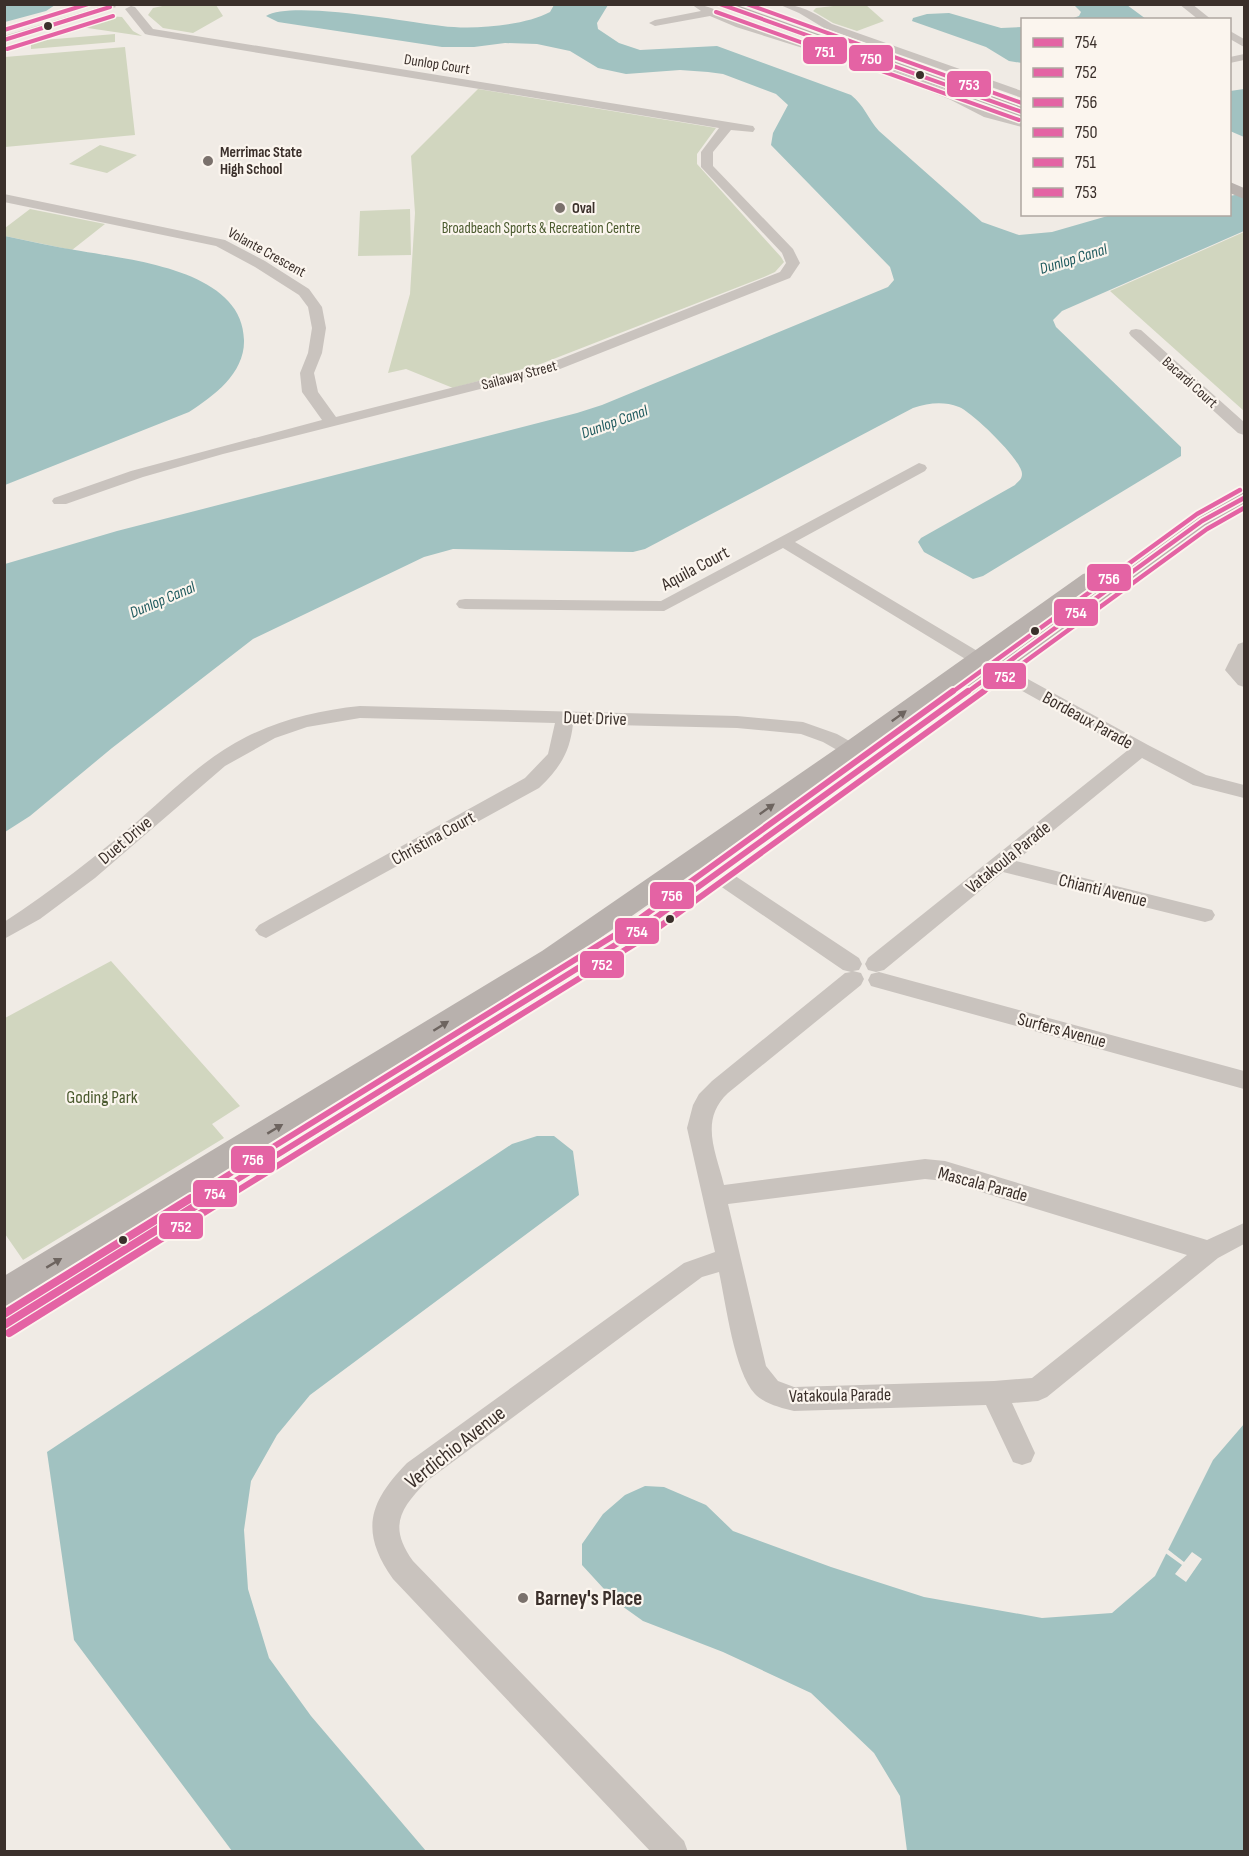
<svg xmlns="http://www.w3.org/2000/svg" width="1249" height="1856" font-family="'Sofia Sans Condensed',sans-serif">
	<rect width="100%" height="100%" fill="#f0ebe5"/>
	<path fill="#d1d6bf" d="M172,4l44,1 7,11 -30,17 -30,-5 -15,-13 5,-7z
		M842,5h24l18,16 -27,10 -24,-8 -20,-12 3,-3z
		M108,16l14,1 11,14 9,5 -68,-10z
		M115,34v8l-84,7v-8z
		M125,47l10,88 -130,12v-90z
		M478,89l238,39 -19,26v10l84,93 3,5 -9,10 -11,5 -226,88 -85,23 -47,-19 -18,4 22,-79 5,-81 -4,-57z
		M100,145l37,10 -30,18 -38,-9z
		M30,209l75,15 -33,26 -67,-14v-8z
		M410,209l1,46 -53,1 2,-45z
		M1244,232v179l-134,-120z
		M111,961l129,145 -28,18 12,14 -201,122 -18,-26v-216z"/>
	<path fill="#a1c2c1" d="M1073,4l54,1 19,14h-75l8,-3 2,-4z
		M4,5l1,-1 50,1 -9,6 -41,11z
		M554,5h54l-11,18 1,6 21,14 21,7 77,-4 134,49c13,10 17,24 28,36l103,91 37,13 33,-3 59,-17 119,-1v-18l14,-3v38l-182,80 -9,9 3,7 125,120v9l-198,120 -10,3 -49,-27 -6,-10 3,-4 94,-53c3,-4 7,-5 7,-11 0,-14 -50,-62 -63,-67 -16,-6 -30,-4 -46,1l-268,141 -12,3 -180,-3 -29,8 -171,82 -141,109 -82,68 -25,16v-268l112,-33 460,-118 25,-8 286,-118 6,-7 -4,-13 -119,-122 2,-12 15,-28 -12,-11 -53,-20 -15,-2 -28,-2 -54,4 -28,-6 -28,-17 -33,-7 -32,-1 -31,4h-32l-164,-25 -12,-6c26,-16 140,6 176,10 30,4 82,0 108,-14z
		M949,13l52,15 21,-1v36l-13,-2 -23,-14 -74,-26 1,-3 14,-4z
		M1244,89v48l-14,-6v-40z
		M5,236c25,5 50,11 76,15 50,9 162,19 163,89 1,33 -30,56 -55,72l-184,73z
		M537,1136h17l19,15 6,44 -269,200 -33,40 -26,46 -7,49 4,59 21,69 42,58 115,135h-194l-158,-211 -27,-188 465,-308z
		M1244,1424v427h-337l-7,-55 -26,-43 -63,-60 -88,-41 -80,-31 -28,-20 -33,-36v-21l21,-30 22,-19 20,-9 19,1 42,18 27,26 98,36 93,30 118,21 70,-5 43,-37 58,-116z"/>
	<path fill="#f0ebe5" d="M1166,1548l18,14 8,-10 10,7 -16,23 -11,-8 7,-9 -18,-13z"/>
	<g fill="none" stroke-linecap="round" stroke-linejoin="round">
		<path fill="#c9c3be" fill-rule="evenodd" d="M691,4c21,0 35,13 55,19 62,19 123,38 183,60 33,12 59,27 93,36v8l-38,-10 -35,-18 -76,-29 -137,-43 -26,-11 -55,10 -6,-3 6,-3 46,-9z
			M778,4c22,0 35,8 54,20l190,67v7l-198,-70 -25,-15z
			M1179,4h13l20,16h-13z
			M106,5h8l2,2 -112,36v-7z
			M131,6l4,1 18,22 600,97 2,3 -2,3 -22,-2 -18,22v14l80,83 7,14 -10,15 -230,91 -337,85 -80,23 -77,27h-12l-2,-3 2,-3 77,-27 191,-51 -20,-28 -2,-19 8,-20 4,-25 -4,-21 -9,-12 -44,-28 -39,-21 -212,-44v-8l221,46 40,21 44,28 13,18 4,21 -4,25 -8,20 4,19 18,25 214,-54 230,-91 6,-9 -4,-10 -81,-86v-15l18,-24 -570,-93 -4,-1 -20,-25z
			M1230,31l14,8v8l-14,-8z
			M1244,54v6l-14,3v-6z
			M1136,329l5,1 103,92v13l-6,-2 -107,-97 -2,-3 2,-3z
			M919,463l6,2 2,3 -2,3 -130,71 189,113 164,90 58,30 38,10v13l-51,-13 -51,-27 -126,103 196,49 3,5 -3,5 -7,2 -202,-50 -119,98 -8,2 -8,-2 -3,-6 3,-6 260,-208 -156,-87 -189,-115 -119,63 -199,-2 -6,-1 -3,-4 3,-4 6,-1 196,2z
			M1244,642v45l-6,-2 -13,-15 13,-26z
			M360,706l377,10 66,6 34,12 37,21 3,4 -3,4 -7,2 -7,-2 -37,-21 -22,-8 -64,-6 -164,-4c-3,28 -13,44 -34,64l-273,150 -7,-3 -4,-5 4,-5 266,-147 23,-24 7,-31 -195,-5 -53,9 -32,11 -50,28 -130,112 -55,41 -36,20v-17c48,-31 92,-66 135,-102 34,-30 67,-63 107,-83 36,-18 74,-27 114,-31z
			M695,852l7,2 157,104 3,6 -3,6 -6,1 8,2 3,6 -3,6 -133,108c-29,27 -12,59 -4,92l201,-26 20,2 262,79 37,-17v21l-26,14 -171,139 -9,4 -26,2 23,50 -4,9 -9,3 -9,-3 -27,-57 -192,6c-13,-3 -29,-7 -39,-17 -21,-23 -29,-90 -36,-122l-17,5 -275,204c-27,28 -39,45 -14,80l271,280 4,11h-37l-258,-273c-33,-47 -25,-76 14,-116l277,-200 31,-11 -28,-124 6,-23 6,-11 13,-13 133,-108 6,-1 -8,-2 -155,-106 -3,-5 3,-5zM925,1179l20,2 242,74 -155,123 -38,3 -200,6 -16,-6 -12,-15 -38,-162z
			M879,972l365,99v18l-373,-103 -3,-6 3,-6z"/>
		<path fill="#b8b1ad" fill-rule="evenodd" d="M712,4h22l288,103v10z
			M1230,182l14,6v11l-14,-6z
			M1244,492v14l-34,20 -564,413 -631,396 -11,4v-31l5,-3 -5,2v-31l538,-325 301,-207 240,-170 8,-2 8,2 3,5 -3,5 -238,172 -298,208 63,-39 568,-409z"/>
		<g stroke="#fbf5ee" stroke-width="8">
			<path id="bus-1-far2" d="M966,693l236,-172 42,-23"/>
		</g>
		<g stroke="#fbf5ee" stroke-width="10">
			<path id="bus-1-far1" d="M206,1199l430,-267 332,-241"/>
		</g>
		<g stroke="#fbf5ee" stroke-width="12">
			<path id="bus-1" d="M4,1325l204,-127"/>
		</g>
		<g stroke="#fbf5ee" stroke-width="8">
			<path id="bus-2-far2" d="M982,693l225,-164 37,-21"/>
		</g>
		<g stroke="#fbf5ee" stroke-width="10">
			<path id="bus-2-far1" d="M224,1199l417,-259 343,-249"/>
		</g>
		<g stroke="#fbf5ee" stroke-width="12">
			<path id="bus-2" d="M9,1333l217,-135"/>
		</g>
		<g stroke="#fbf5ee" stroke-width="8">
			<path id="bus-3-far2" d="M951,693l246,-179 43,-24"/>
		</g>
		<g stroke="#fbf5ee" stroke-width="10">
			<path id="bus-3-far1" d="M189,1199l442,-274 322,-234"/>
		</g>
		<g stroke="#fbf5ee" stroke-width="12">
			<path id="bus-3" d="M4,1314l187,-116"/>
		</g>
		<g stroke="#fbf5ee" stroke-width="7">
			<path id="bus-4" d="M720,4l302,108
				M4,40l106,-33"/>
		</g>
		<g stroke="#fbf5ee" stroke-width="7">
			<path id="bus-5" d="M716,12l303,108
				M7,49l106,-33"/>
		</g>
		<g stroke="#fbf5ee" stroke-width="7">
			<path id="bus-6" d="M747,4l275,99
				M4,30l84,-26"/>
		</g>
		<use href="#bus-1-far2" stroke="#e463a4" stroke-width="4.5"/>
		<use href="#bus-1-far1" stroke="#e463a4" stroke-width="6"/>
		<use href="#bus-1" stroke="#e463a4" stroke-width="8"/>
		<use href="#bus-2-far2" stroke="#e463a4" stroke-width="4.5"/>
		<use href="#bus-2-far1" stroke="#e463a4" stroke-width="6"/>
		<use href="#bus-2" stroke="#e463a4" stroke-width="8"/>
		<use href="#bus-3-far2" stroke="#e463a4" stroke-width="4.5"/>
		<use href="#bus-3-far1" stroke="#e463a4" stroke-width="6"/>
		<use href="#bus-3" stroke="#e463a4" stroke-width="8"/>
		<use href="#bus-4" stroke="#e463a4" stroke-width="4"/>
		<use href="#bus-5" stroke="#e463a4" stroke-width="4"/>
		<use href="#bus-6" stroke="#e463a4" stroke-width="4"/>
	</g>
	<defs><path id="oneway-solid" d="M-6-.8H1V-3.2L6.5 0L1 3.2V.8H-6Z" transform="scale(1.5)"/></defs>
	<g fill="#6d645f">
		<use href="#oneway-solid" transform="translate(899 716) rotate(-36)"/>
		<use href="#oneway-solid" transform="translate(767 809) rotate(-35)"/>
		<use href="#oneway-solid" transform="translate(441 1026) rotate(-32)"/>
		<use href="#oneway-solid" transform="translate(275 1129) rotate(-31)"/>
		<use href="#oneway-solid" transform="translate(54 1263) rotate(-31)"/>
	</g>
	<g fill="#3b302b" stroke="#fbf5ee" stroke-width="2">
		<circle cx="48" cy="26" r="5"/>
		<circle cx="920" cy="75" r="5"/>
		<circle cx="1035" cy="631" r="5"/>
		<circle cx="670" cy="919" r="5"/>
		<circle cx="123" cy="1240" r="5"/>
	</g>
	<g fill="#7a716c" stroke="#fbf5ee" stroke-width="2">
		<circle cx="208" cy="161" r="6"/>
		<circle cx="560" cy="208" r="6"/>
		<circle cx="523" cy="1598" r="6"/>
	</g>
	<g text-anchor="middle" stroke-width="4.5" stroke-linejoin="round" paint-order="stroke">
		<g font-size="15" fill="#3b302b" stroke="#fbf5ee">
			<text transform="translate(437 64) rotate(9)" y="5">Dunlop Court</text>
			<text transform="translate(267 252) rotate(29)" y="5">Volante Crescent</text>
			<text transform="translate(519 375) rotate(-15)" y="5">Sailaway Street</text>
			<text transform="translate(1190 382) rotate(42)" y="5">Bacardi Court</text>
		</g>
		<g font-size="15" font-weight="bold" fill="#3b302b" stroke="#fbf5ee" text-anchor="start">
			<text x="220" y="157">Merrimac State<tspan x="220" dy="17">High School</tspan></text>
			<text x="572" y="213">Oval</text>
		</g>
		<g font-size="15" fill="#4a5a2e" stroke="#fbf5ee">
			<text x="541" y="233">Broadbeach Sports &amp; Recreation Centre</text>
		</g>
		<g font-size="16" font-style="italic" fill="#1f5a5e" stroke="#fbf5ee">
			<text transform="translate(1073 258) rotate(-17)" y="6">Dunlop Canal</text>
			<text transform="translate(614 421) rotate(-20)" y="6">Dunlop Canal</text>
			<text transform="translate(162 599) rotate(-23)" y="6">Dunlop Canal</text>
		</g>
		<g font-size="18" fill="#3b302b" stroke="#fbf5ee">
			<text transform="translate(695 568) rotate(-28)" y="6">Aquila Court</text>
			<text transform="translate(595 718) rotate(2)" y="6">Duet Drive</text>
			<text transform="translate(1088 720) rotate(29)" y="6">Bordeaux Parade</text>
			<text transform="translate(433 838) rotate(-29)" y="6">Christina Court</text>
			<text transform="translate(125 840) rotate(-40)" y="6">Duet Drive</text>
			<text transform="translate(1008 857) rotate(-39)" y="6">Vatakoula Parade</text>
			<text transform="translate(1103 890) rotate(14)" y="6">Chianti Avenue</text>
			<text transform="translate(1062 1030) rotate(15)" y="6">Surfers Avenue</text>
			<text transform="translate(983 1184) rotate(15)" y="6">Mascala Parade</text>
			<text transform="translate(840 1395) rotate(-1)" y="6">Vatakoula Parade</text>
		</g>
		<g font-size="18" fill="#4a5a2e" stroke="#fbf5ee">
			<text x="102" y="1103">Goding Park</text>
		</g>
		<g font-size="21" fill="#3b302b" stroke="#fbf5ee">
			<text transform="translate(455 1447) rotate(-38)" y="7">Verdichio Avenue</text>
		</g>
		<g font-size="21" font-weight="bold" fill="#3b302b" stroke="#fbf5ee" text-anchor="start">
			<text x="535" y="1605">Barney's Place</text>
		</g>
	</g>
	<g stroke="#fbf5ee" stroke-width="2">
		<rect x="802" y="36" width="46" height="29" rx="6" fill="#e463a4"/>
		<rect x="848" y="44" width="46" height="28" rx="6" fill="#e463a4"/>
		<rect x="946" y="70" width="46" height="28" rx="6" fill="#e463a4"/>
		<rect x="1086" y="563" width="46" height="29" rx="6" fill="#e463a4"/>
		<rect x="1053" y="598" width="46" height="29" rx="6" fill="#e463a4"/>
		<rect x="982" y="662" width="45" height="28" rx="6" fill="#e463a4"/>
		<rect x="649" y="881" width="46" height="29" rx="6" fill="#e463a4"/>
		<rect x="614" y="917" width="46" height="28" rx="6" fill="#e463a4"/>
		<rect x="579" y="950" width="46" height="29" rx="6" fill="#e463a4"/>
		<rect x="230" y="1145" width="46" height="29" rx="6" fill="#e463a4"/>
		<rect x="192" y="1179" width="46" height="29" rx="6" fill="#e463a4"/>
		<rect x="158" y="1212" width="46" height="28" rx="6" fill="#e463a4"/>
	</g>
	<g font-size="16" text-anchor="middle" font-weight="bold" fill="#fff">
		<text x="825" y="57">751</text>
		<text x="871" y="64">750</text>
		<text x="969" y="90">753</text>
		<text x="1109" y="584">756</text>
		<text x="1076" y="618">754</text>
		<text x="1005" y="682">752</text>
		<text x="672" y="901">756</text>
		<text x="637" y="937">754</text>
		<text x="602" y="970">752</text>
		<text x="253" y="1165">756</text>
		<text x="215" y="1199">754</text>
		<text x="181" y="1232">752</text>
	</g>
	<rect width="1249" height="1856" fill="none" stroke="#3b302b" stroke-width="12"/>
	<rect x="1021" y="18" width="210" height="198" fill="#fbf5ee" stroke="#aea6a0" stroke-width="1.5"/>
	<rect x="1033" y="38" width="30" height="9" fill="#e463a4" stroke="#aea6a0" stroke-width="1.5"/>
	<text x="1075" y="48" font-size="18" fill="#3b302b">754</text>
	<rect x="1033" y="68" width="30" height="9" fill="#e463a4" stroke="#aea6a0" stroke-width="1.5"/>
	<text x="1075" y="78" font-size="18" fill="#3b302b">752</text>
	<rect x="1033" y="98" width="30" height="9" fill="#e463a4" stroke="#aea6a0" stroke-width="1.5"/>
	<text x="1075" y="108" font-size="18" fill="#3b302b">756</text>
	<rect x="1033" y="128" width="30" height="9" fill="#e463a4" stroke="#aea6a0" stroke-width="1.5"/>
	<text x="1075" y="138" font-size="18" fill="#3b302b">750</text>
	<rect x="1033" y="158" width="30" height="9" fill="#e463a4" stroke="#aea6a0" stroke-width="1.5"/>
	<text x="1075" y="168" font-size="18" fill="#3b302b">751</text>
	<rect x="1033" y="188" width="30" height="9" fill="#e463a4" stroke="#aea6a0" stroke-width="1.5"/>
	<text x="1075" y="198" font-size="18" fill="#3b302b">753</text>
</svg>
